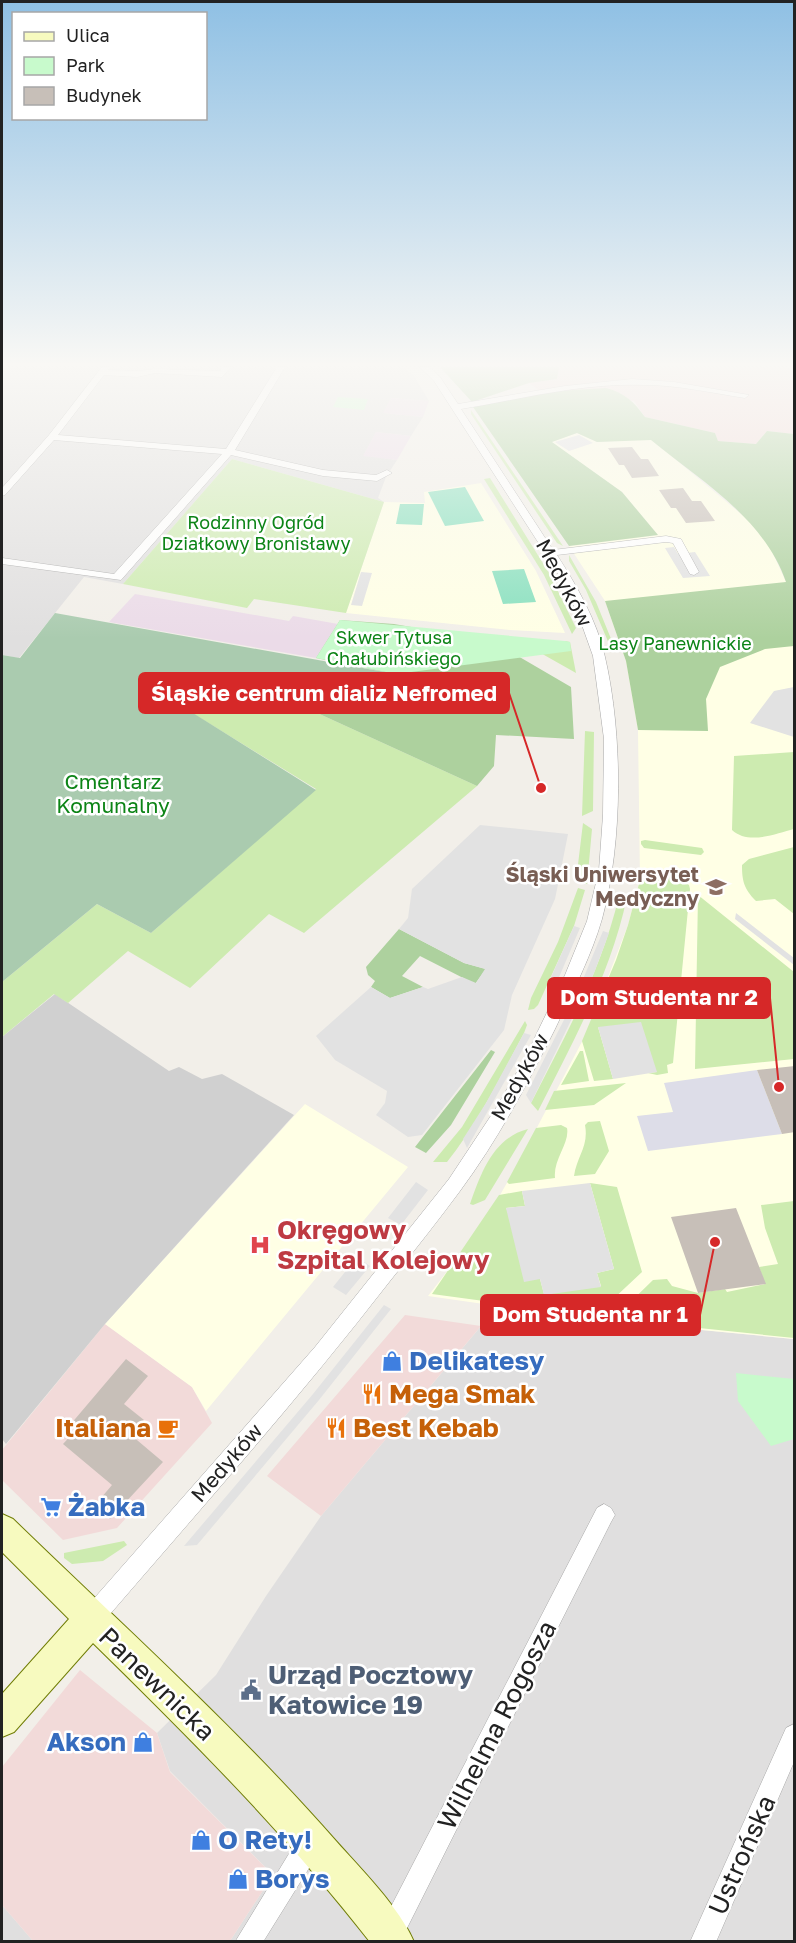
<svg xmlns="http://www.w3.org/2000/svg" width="796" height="1943" font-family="'Golos Text',sans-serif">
	<rect width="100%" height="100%" fill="#f2efe9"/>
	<path fill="#e0dfdf" d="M2,367h401l11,9 15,25 -38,-3 -7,15 39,4 -12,19 -35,-4 -12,23 33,5 -11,17 -8,21 6,4 -152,-43 -109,125 -39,-7 -65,81 -17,-3z
		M498,1306l89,13 207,20v602h-564l43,-66 -103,-104 -13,-38 59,-58 50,-79 55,-80z
		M2,1905l31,36h-31z"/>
	<path fill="#f2dad9" d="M559,367h224l11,2v65l-27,-3 -11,13 -38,-3 -3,-8 -70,-16 -11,-16 -71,-10 -22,1 -12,-9 28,-4z
		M405,1315l76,11 -160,190 -54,-40z
		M105,1324l87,63 20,36 -95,105 -54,12 -61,-60v-30z
		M80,1670l77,63 13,39 103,103 -43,66h-197l-31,-36v-138z"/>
	<path fill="#ebdbe8" d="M391,398l38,3 -6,16 -40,-4z
		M376,432l35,4 -14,24 -34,-4z
		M135,594l154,27 4,-5 45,8 -22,34 -207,-36z"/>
	<path fill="#ffffe5" d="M577,433l20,9 54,-3 96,80 22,26 17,37 8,2v755l-207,-20 -159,-23 55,-71 38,-67 65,-124 42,-109 12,-45 -2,-150 -12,-69 -21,-60 -36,-55 89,-11 -36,-43 -71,-50z
		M481,483l55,88 29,62 -55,-3 -164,-17 38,-111 41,1 -1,-11z
		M305,1104l103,63 -202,244 -14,-24 -87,-63z"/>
	<path fill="#d0d0d0" d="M55,994l114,77 10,-4 23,12 20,-5 72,41 -189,209 -99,120 -4,-5v-402z"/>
	<path fill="#cdebb0" d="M471,410l92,136 -6,-3 -86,-129z
		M232,459l152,43 -38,111 -92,-14 -7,9 -124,-24z
		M490,478l59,95 27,55 -4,6 -28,-59 -60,-96z
		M569,555l27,47 20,49 -6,-5 -24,-56 -17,-29z
		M565,641l5,1 6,31 -39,-22z
		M267,690l210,96 -173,147 -35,-19 -79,74 -62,-37 -60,52 -14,-9 -52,43v-55l95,-78 54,29 165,-144 -140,-86z
		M585,731l9,1 -1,79 -11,5z
		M794,752v77c-19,5 -46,16 -62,1l2,-74z
		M583,823l9,6 -5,55 -11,-3z
		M645,840l57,8 2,4 -3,3 -57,-7 -3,-4v-3z
		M794,847v67l-19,-15 -19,2c-12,-12 -14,-20 -14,-36l7,-6z
		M649,873l26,4 14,8 1,4 -17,174 -6,2 1,8 -11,2 -9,-2 9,-1 -59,-45 15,52 -19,2 -12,-40 34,-81 12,-35 12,-45z
		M578,888l7,2 -11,36 -36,79 -4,4 -6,1 3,-12 27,-56z
		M698,895l96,77v87l-99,10z
		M619,896l8,1c-16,76 -54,145 -89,214l-7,-8c34,-66 71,-134 88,-207z
		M525,1021l2,4 -3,8c-23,43 -46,90 -77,129h-14l29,-35z
		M580,1051h3l6,30 -28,4z
		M626,1083l-32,22 -49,5 9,-19z
		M600,1121l9,30 -14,23 -21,2c3,-20 15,-30 11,-51l3,-3z
		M561,1125l6,3c3,15 -14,31 -12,50l-46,6 -2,-2 29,-54z
		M528,1129l-43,71 -12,5 -3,-1c11,-31 23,-66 58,-75z
		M590,1183l27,4 25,85 -47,44 -163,-22 67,-99 23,-4 3,15 -19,2 34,71 4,15 57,-8 -4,-13 17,-4z
		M794,1201v137l-181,-19 40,-39 14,-1 5,7 26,7 27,-4 2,3 38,-8 -6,-17 19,-3 -13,-36 -4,-23z
		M124,1541l3,4 -24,16 -31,3 -8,-6v-5z"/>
	<path fill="#add19e" d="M440,367h119l-2,12 -28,4 -57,19z
		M606,388c19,5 28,14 39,29l70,16 3,8 38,3 11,-13 27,3v212l-29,3 -45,18 -14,32 2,32 -70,-1 -12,-69 -21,-60 181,-19c-22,-64 -85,-101 -135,-142l-54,2 -20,-9 -25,9 70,50 36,43 -89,11 -96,-139 68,-15z
		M340,620l54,4 98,17 79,46 3,52 -78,-4 -2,31 -17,20 -210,-96 127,-16 -78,-16z
		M399,929l65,34 22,6 -11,15 -55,-28 -18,20 21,11 -33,11 -19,-11 4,-6 -7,-6 -2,-8z
		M491,1050l4,2 -44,73 -25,28 -11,-6z"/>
	<path fill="#aacbaf" d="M55,613l341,61 -219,29 139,87 -165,143 -54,-29 -95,78v-327l18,3z"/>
	<path fill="#c8facc" d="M338,397l30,2 -4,11 -31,-3z
		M340,620l225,21 5,1 1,9 -175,23 -80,-16z
		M736,1373l58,6v60l-23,7 -33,-45z"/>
	<path fill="#88e0be" d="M465,487l19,34 -39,5 -17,-34z
		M400,504h24l-2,21 -26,-1z
		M524,569l12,33 -33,2 -11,-33z"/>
	<path fill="#e2e2e2" d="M579,435l14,8 -24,8 -14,-9z
		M674,547l4,7 17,-2 15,24 -27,2 -18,-30z
		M361,572l11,1 -10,33 -11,-1z
		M794,687v50l-44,-14 24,-32z
		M480,825l88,9 -13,65 -43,96 -8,35 -82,105 -14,2 -32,-22 9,-12 2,-12 -52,-31 -19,-24 55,-49 19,11 33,-11 5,2 34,-12 14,6 9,-14 -21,-6 -65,-34 9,-11 4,-29z
		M736,913l58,45v7l-59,-46z
		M574,926l6,2 -26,61 -6,-5z
		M603,931l6,2 -15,40 -63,130 -5,-8 50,-99z
		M641,1022l16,50 -44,7 -15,-52z
		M524,1033l7,2 -64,113 -4,-9 23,-36z
		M416,1182l12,8 -27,35 -13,-7z
		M590,1183l24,86 -17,4 4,14 -57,8 -4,-16 -16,3 -18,-74 19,-2 -3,-15z
		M357,1257l13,9 -24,29 -13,-8z
		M384,1305l7,4 -72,91 -122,145 -13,1 129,-152z"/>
	<path fill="#dddde8" d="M757,1070l25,64 -134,17 -11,-35 36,-4 -9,-29z"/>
	<path fill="#c7bfb8" d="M632,447l9,12h7l11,17 -27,2 -8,-13h-5l-11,-17z
		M683,488l9,13h9l14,20 -29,2 -10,-15h-5l-12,-18z
		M795,1066v66l-13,2 -25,-64z
		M736,1208l30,76 -68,9 -27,-76z
		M126,1359l22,17 -24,28 20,16 -13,15 32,27 -53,57 -15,-14 17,-20 -49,-41 13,-14 -6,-5z"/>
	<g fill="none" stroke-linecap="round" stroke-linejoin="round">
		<g stroke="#a9a9a9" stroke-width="1">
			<path id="street" d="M102,367h8l-2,3 29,1 18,-2 65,2 3,-4h8l-9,10 -67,-4 -18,4 -33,-2 -46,60 168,14 51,-82h8l-50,83 88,20 53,5 11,-5 5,3 -15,8 -54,-5 -92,-21 -110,125 -119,-16v-6l112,16 108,-120 -168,-14 -49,55 -3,1v-8l47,-53z
				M420,367h9l11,10 18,27 107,-18 67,-7 42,3 75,13 -4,3c-33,-5 -67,-13 -101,-13 -62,-2 -123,14 -183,24l92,141 113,-14 15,3 18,33 -5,3 -4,-1 -17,-31 -7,-1 -109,13c20,31 40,66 48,102 18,78 18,185 -3,262 -11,38 -30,74 -47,110 -28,56 -58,112 -95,162 -23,31 -46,60 -70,90 -92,119 -193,232 -291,346l-8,3 -8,-3 -3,-8 3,-8 232,-264 134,-168 47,-71 28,-48 41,-85 22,-54 12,-51 4,-55 1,-76 -11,-83 -15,-42 -22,-44 -122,-189z
				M604,1504l7,4 4,7 -4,7 -211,420h-20l-3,-7 4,-9 216,-418z
				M794,1724v38l-78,180h-26l96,-214z
				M310,1831l9,3 3,9 -3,9 -56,90h-28l66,-108z"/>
		</g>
		<g stroke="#707d05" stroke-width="2">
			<path id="secondary" d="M2,1514l11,5c109,106 223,208 323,322 25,28 64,67 78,101h-44c-84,-108 -180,-204 -277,-299l-79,89 -12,5v-43l67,-75 -67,-67z"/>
		</g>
		<use href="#street" fill="#fff" fill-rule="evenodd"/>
		<use href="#secondary" fill="#f7fabf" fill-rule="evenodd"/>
	</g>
	<linearGradient id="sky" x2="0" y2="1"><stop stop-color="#8fc0e4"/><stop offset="0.57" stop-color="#f9f8f5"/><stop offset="1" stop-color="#f9f8f5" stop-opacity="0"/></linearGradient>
	<rect width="796" height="639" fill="url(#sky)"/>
	<defs>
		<g id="university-bare" transform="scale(1.62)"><path d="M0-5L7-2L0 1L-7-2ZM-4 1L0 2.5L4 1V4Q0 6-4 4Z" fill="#8d6e63" stroke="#fff" stroke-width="2.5" paint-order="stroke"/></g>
		<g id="hospital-bare" transform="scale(1.62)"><path d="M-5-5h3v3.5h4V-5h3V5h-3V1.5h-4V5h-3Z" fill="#e0444e" stroke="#fff" stroke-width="2.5" paint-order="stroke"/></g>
		<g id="shop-bare" transform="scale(1.62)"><path d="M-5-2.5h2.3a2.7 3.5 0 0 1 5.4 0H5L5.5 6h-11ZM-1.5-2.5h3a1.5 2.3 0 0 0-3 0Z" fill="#3f7fe0" stroke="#fff" stroke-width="2.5" paint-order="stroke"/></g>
		<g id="restaurant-bare" transform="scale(1.62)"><path d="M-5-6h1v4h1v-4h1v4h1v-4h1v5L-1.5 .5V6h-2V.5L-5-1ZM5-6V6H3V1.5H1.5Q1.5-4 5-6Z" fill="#e8710a" stroke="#fff" stroke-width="2.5" paint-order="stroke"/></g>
		<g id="cafe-bare" transform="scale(1.62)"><path d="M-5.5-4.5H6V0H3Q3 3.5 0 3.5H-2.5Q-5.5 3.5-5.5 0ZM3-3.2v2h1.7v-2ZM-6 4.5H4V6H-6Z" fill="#e8710a" stroke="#fff" stroke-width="2.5" paint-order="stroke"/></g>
		<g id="supermarket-bare" transform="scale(1.62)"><path d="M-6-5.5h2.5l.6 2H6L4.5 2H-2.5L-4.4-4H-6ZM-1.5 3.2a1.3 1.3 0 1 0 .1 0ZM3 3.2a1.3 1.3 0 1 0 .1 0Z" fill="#3f7fe0" stroke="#fff" stroke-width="2.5" paint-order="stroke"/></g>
		<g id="civic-bare" transform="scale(1.62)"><path d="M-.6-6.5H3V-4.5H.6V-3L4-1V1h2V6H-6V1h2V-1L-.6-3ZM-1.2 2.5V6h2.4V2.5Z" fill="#5c6f8a" stroke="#fff" stroke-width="2.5" paint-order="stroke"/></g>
	</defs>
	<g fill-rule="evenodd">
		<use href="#university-bare" x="716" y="887"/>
		<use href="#hospital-bare" x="260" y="1245"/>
		<use href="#shop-bare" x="392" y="1361"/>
		<use href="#restaurant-bare" x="372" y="1394"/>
		<use href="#cafe-bare" x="168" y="1428"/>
		<use href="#restaurant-bare" x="336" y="1428"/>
		<use href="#supermarket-bare" x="51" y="1507"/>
		<use href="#civic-bare" x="251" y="1690"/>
		<use href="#shop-bare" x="143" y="1742"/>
		<use href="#shop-bare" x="201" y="1840"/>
		<use href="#shop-bare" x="238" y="1879"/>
	</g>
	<g text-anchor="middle" stroke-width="5" stroke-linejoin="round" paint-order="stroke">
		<g font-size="18" fill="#0c8416" stroke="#fff">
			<text x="256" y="529">Rodzinny Ogród<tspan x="256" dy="21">Działkowy Bronisławy</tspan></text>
			<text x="394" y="644">Skwer Tytusa<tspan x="394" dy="21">Chałubińskiego</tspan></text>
			<text x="675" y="650">Lasy Panewnickie</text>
		</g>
		<g font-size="21" fill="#222" stroke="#fff">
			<text transform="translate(564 583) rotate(62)" y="7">Medyków</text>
			<text transform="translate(520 1077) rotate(-61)" y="7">Medyków</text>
			<text transform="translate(227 1463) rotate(-49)" y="7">Medyków</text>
		</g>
		<g font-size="21" fill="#0c8416" stroke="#fff">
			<text x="113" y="789">Cmentarz<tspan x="113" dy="24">Komunalny</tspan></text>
		</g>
		<g font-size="21" font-weight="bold" fill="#785e54" stroke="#fff" text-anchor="end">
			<text x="699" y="882">Śląski Uniwersytet<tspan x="699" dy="24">Medyczny</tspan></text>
		</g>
		<g font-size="26" font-weight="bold" fill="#be3a42" stroke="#fff" text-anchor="start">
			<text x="277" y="1239">Okręgowy<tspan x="277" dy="30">Szpital Kolejowy</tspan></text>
		</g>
		<g font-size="26" font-weight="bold" fill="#366cbe" stroke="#fff" text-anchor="start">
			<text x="409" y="1370">Delikatesy</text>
			<text x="68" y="1516">Żabka</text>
			<text x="126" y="1751" text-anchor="end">Akson</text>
			<text x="218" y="1849">O Rety!</text>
			<text x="255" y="1888">Borys</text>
		</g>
		<g font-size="26" font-weight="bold" fill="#c56008" stroke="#fff" text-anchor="start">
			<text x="389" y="1403">Mega Smak</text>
			<text x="151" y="1437" text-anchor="end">Italiana</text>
			<text x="353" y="1437">Best Kebab</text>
		</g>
		<g font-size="26" font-weight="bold" fill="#4e5e75" stroke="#fff" text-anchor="start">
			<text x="268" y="1684">Urząd Pocztowy<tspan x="268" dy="30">Katowice 19</tspan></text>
		</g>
		<g font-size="26" fill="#222" stroke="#fff">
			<text transform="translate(157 1684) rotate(44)" y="9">Panewnicka</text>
			<text transform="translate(497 1725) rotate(-63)" y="9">Wilhelma Rogosza</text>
			<text transform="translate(742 1855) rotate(-66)" y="9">Ustrońska</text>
		</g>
	</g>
	<path fill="none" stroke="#d62828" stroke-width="2" d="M541 788L509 693M779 1087L770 998M715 1242L700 1315"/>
	<g fill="#d62828" stroke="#fff" stroke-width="2">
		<circle cx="541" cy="788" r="6"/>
		<circle cx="779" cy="1087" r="6"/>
		<circle cx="715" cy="1242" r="6"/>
	</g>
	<g fill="#d62828" stroke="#d62828" stroke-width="2">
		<rect x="139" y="673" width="370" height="40" rx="6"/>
		<rect x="548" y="978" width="222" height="40" rx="6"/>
		<rect x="481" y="1295" width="219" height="40" rx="6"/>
	</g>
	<g font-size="22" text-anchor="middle" font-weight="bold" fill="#fff">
		<text x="324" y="701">Śląskie centrum dializ Nefromed</text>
		<text x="659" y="1005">Dom Studenta nr 2</text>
		<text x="590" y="1322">Dom Studenta nr 1</text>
	</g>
	<rect width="796" height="1943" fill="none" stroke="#222222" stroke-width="6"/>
	<rect x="12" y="12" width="195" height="108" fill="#ffffff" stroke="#a7a7a7" stroke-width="1.5"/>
	<rect x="24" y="32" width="30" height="9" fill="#f7fabf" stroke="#a7a7a7" stroke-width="1.5"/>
	<text x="66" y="42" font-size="18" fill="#222222">Ulica</text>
	<rect x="24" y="57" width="30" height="18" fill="#c8facc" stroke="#a7a7a7" stroke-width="1.5"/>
	<text x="66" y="72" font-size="18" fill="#222222">Park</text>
	<rect x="24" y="87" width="30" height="18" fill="#c7bfb8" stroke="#a7a7a7" stroke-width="1.5"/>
	<text x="66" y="102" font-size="18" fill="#222222">Budynek</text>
</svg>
